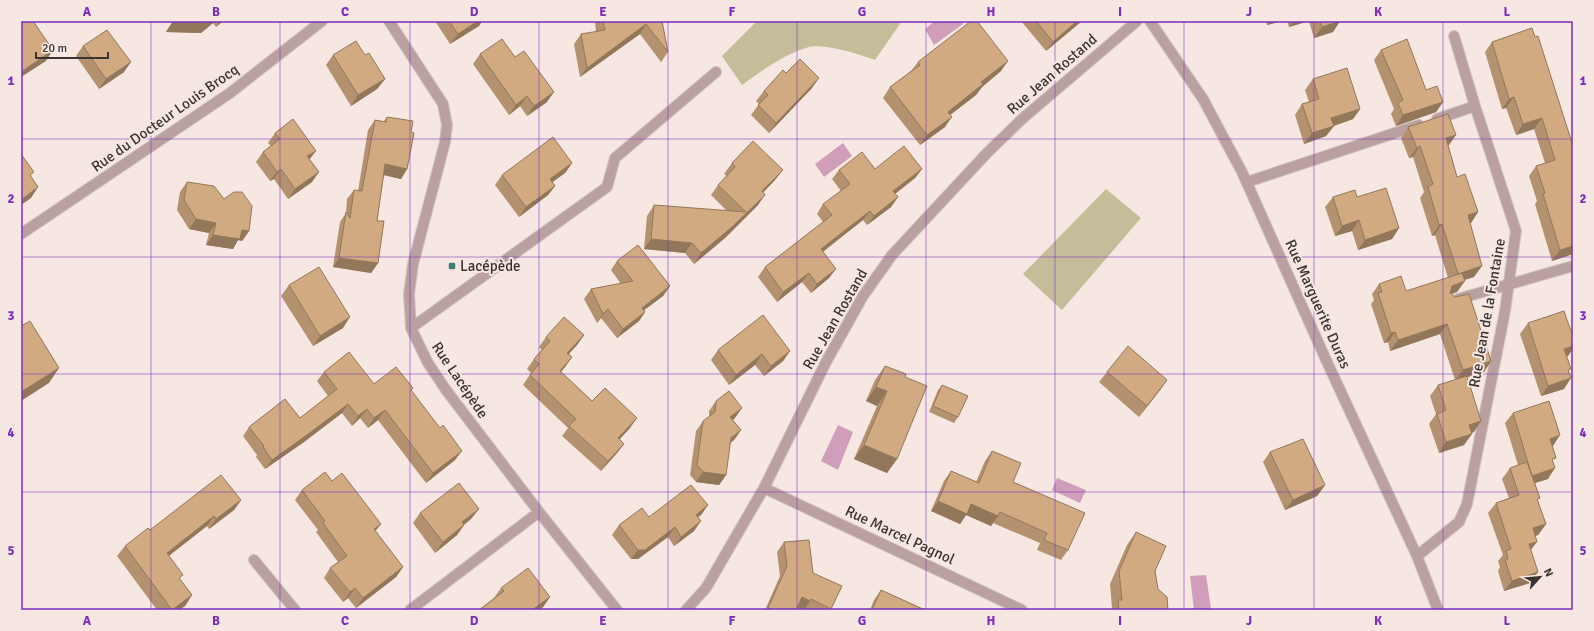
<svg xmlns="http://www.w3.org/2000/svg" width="1594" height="631" font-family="Signika,sans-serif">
	<rect width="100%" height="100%" fill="#f6e7e2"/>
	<path fill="#c5bd99" d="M757,21h145l-27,39c-15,-6 -52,-17 -66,-13 -25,7 -47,24 -67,38l-20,-29z
		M1106,189l35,29 -79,92 -39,-36z"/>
	<path fill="#d19eba" d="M935,21h25l3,3 -29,21 -9,-16z
		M843,143l9,13 -28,21 -9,-13z
		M838,425l15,7 -15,38 -17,-9z
		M1057,478l29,12 -6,13 -28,-13z
		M1206,575l5,34 -17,1 -4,-34z"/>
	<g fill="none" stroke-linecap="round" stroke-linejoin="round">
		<g stroke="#d0c3bf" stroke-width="12">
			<path id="minor" d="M389,21l54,83 4,21 -2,17 -32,122 -4,30 2,34 17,35 18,27 93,122 78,98
				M1150,21l53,78 39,73 85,190 90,194 21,54
				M1454,36l21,70
				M1247,182l172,-57
				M21,234l209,-141 92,-72
				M1458,299l115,-33
				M411,328l196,-141 8,-29 101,-86
				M764,488l258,122
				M1417,556l42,-34 8,-18 38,-193 11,-80 -41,-125 -38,13
				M254,560l41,50
				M410,610l129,-98
				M686,610l20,-22 58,-100 62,-126 37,-66 29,-41 95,-102 35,-34 115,-98"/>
		</g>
		<use href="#minor" stroke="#bba0a2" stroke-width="10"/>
	</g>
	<path fill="#b4926f" d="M173,21h50l-7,6 -3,-4 -12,10 -35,-1z
		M435,21h47l-3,5 -29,18z
		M595,21h67l6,31 -7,10 -21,-28 -60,43 -6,-33 7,-10 15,-2 -1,-10z
		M1021,21h61l-36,30z
		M1266,21h16l-15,4z
		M1287,21h22l-20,6z
		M1309,21h31l-7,11 -19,6z
		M1532,28l41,226 -21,7 -17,-57 2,-3 -8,-25 7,-10 9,-3 -11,-34 -18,6 -10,-27 -4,1 -17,-57 7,-10z
		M83,46l41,26 -25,17 -23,-33z
		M1381,50l45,40 17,12 -7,10 -40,14 -5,-12 3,-5 -20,-49z
		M480,54l67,48 -20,14 -7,-10 -11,9 -36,-51z
		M333,55h32l20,24 -8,10 -26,17 -25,-41z
		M918,62l83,9 -19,16 -6,8 -26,20 -5,12 -25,18 -37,-47 7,-11 21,-16z
		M786,73l26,15 -43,45 -18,-18 8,-11 -3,-3 8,-10z
		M1313,79l47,30 -7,10 -19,7 -8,10 -22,8 -9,-29 7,-11 7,-2 -4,-12z
		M387,117l24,15 -4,37 -6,10 -17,-4 -7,46 1,42 -7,10 -38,-6 7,-45 6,-9 1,-14 7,-9 4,1 10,-61 7,-10 8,2z
		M1408,127l41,18h-1l9,32 21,35 -7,11h-1l4,54 -10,3 -7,12 -5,2 39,67 -7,11 -17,5 7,55 -3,1 -7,12 -25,8 -10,-29 7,-10 -6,-18 8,-11 17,-5 -15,-46 -50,17 -2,-9 -4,1 -13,-39 3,-4 -2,-6 7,-10 27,7 42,-13 -13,-43 -3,1 -12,-38 4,-6 -11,-35 -4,1 -8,-20z
		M275,133l34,27 3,22 -24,17 -14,-20 -4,2 -14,-19 7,-10 8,-6 -3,-3z
		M572,163l-7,10 -13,9 3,4 -7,9 -29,22 -24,-32 7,-10z
		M732,163l43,17 -12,13 -5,12 -33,33 -31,26 -9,-11 -41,-4 3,-33 7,-11 73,6 -16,-16 7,-10 9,-9 -3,-2z
		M875,169h47l-7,9 -20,16 3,3 -7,10 -24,18 -4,-5 -40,32 6,26 -18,15 -9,-11 -25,20 -19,-25 7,-10 58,-45 -6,-8 6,-10 18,-13 -9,-12 7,-9z
		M187,182l37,17 25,32 -7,10 -4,-1 -5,9 -27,-4 3,-12 -20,-4 -12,-19 3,-18z
		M1333,197h24l42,31 -7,11 -34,11 -6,-19 -17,5 -10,-29z
		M617,261l53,25 -7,10 -19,14 1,2 -6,9 -22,17 -16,-20 -4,5 -13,-24 7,-10 30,-5 -10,-14z
		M289,285l54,43 -30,18 -32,-50z
		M1528,323l40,33h-1l2,16 -5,17 -23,7 -21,-62z
		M584,335l-7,10 -8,9 3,3 -7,10 -4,5 31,29 38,27 -10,11 4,5 -7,9 -16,18 -39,-35 6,-8 -45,-43 8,-12 -4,-4 7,-10 8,-9 -3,-3 7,-10z
		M718,350l72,1 -7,10 -19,15 -9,-11 -26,20 -18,-25z
		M885,366l20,11 -8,82 -10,14 -33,-14 23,-53 -11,-5 9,-21z
		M324,372l50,12 39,4 -2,2 44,70 -29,23 -48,-63 -10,8 -8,-10 -8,8 -10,-13 -38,29 -39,27 -9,-12 1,-2 -14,-19 6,-9 51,-9 28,-22 -11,-15z
		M1107,372l60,8 -7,10 -21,27 -40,-35z
		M942,385l16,32 -4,6 -25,-11 9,-22z
		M716,401l19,17 -2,2 8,10 -7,10 -4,3 -4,32 -7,10 -23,-3 -6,-7 6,-44 7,-10 6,-4v-6z
		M1513,413l40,33h-1l1,16 -5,17 -13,4 3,18 8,23 -8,11 -3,1 -4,14 7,22 -8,11 -26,8 -6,-20 2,-4 -2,-6 5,-6 -15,-42 8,-10 13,-5 -7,-19 8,-11 8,-3 -13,-42z
		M992,451l21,31 55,68 -7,10 -24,-10 3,-7 -47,-20 -2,3 -25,-11 -6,9 -29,-13 13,-30 7,-10 25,11 9,-21z
		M1270,452l55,33 -8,11 -32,14 -22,-48z
		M332,481l43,50 28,36 -7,10 -40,31 -8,-10 -5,4 -19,-24 6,-10 8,-6 -22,-30 2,-2 -23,-30 7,-10z
		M241,500l-7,10 -25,19 -2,-3 -38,30 11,23 12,16 -7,11 -6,4h-22l-40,-54 8,-10 25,-16z
		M708,505l-7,10 -3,2 -4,14 -20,15 -6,-9 -30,22h-7l-19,-24 7,-10 30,-8z
		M420,513l51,6 -7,6 -7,10 -22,18 -22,-30z
		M1136,532l19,39 3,18 10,21h-57l1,-2 -2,-24 17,-39z
		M784,542l29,31 18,36 -1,1h-25l-1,-1 -2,1 -5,-2 -1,2h-31l15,-34 -3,-24z
		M501,588l49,9 -7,10 -4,3h-60l15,-12z
		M881,590l44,20h-55l4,-10z"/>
	<path fill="#92775a" d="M173,21h42l-2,2 -12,10 -35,-1z
		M220,21h3l-7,6z
		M478,21h4l-3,5 -29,18 8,-10z
		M1077,21h5l-36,30 7,-9z
		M1270,21h12l-15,4z
		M1293,21h16l-20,6z
		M1340,21l-7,11 -19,6 8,-11z
		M646,24l-6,10 -60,43 7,-9z
		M53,50l-7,11 -25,16v-5z
		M1008,61l-7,10 -19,16 -6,8 -35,27 7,-10 33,-30z
		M131,62l-7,10 -25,17 7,-10z
		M819,78l-7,10 -43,45 7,-10z
		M385,79l-8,10 -26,17 7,-11z
		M554,92l-7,10 -20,14 7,-10z
		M527,96l-7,10 -11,9 7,-10z
		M1514,97l-8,11 -4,1 7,-10z
		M1443,102l-7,10 -40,14 7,-11z
		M1360,109l-7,10 -29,10 7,-11z
		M952,117l-7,10 -25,18 7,-10z
		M1542,118l-8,11 -18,6 7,-11z
		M1334,126l-8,10 -22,8 8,-11z
		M1456,135l-7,10 -10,3 7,-10z
		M1420,146l-7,11 -4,1 8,-10z
		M316,151l-7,9 -2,-4z
		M572,163l-7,10 -22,16 7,-10z
		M385,164l22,5 -6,10 -22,-5z
		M281,169l-7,10 -4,2 7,-9z
		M922,169l-7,9 -29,23 7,-10z
		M783,170l-8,10 -21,21 8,-10z
		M319,172l-7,10 -24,17 7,-10z
		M555,186l-7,9 -29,22 7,-10z
		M38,187l-7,11 -10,7v-5z
		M765,195l-7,10 -33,33 -31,26 7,-11z
		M898,197l-7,10 -24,18 7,-9z
		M870,211l-7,9 -49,38 7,-9z
		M1478,212l-7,11 -11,3 8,-11z
		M196,219l20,4 -7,10 -20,-4z
		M1359,220l-7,11 -17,5 7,-10z
		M1442,224l-7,11 -3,1 7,-11z
		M1399,228l-7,11 -34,11 7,-10z
		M242,230l7,1 -7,10 -4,-1 -5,9 -27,-4 7,-10z
		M651,239l41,4 -7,10 -41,-4z
		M1573,246v8l-21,7 8,-11z
		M339,258l39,5 -7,10 -38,-6z
		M1482,266l-8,11 -24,7 8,-10z
		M836,269l-7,9 -18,15 6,-9z
		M809,273l-7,9 -25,20 6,-10z
		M1465,281l-8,11 -12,4 7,-10z
		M670,286l-7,10 -28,21 7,-9z
		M608,309l-7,9 -4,5 6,-9z
		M645,312l-6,9 -22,17 6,-9z
		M350,317l-7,11 -30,18 7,-10z
		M1447,324l-7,10 -50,17 8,-11z
		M1395,332l-7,10 -4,1 7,-10z
		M584,335l-7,10 -17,18 7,-10z
		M1573,346v3l-5,7 -11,3 7,-10z
		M790,351l-7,10 -19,15 7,-10z
		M762,354l-7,11 -26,20 7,-10z
		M572,357l-7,10 -12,14 7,-10z
		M1491,361l-7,11 -29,9 8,-11z
		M59,368l-10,15 -28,18v-9z
		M1571,378l-7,11 -23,7 7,-10z
		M1167,380l-7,10 -21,27 8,-11z
		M876,387l11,4 -10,15 -11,-5z
		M348,404l-6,9 -38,29 -39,27 7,-9z
		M742,408l-7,10 -12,9 7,-10z
		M367,409l-7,9 -8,8 6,-10z
		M385,410l-7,10 -10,8 6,-10z
		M637,418l-7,10 -19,20 7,-10z
		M1481,421l-7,11 -12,4 7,-11z
		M741,430l-7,10 -10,8 7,-10z
		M1472,434l-8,11 -25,8 7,-11z
		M1560,435l-7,11 -11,3 8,-10z
		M624,444l-7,9 -16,18 7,-10z
		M864,445l33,14 -10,14 -33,-14z
		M462,451l-7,9 -29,23 7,-10z
		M1555,468l-7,11 -23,7 7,-10z
		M703,472l23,3 -7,10 -23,-3z
		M1325,485l-8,11 -32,14 8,-10z
		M241,500l-7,10 -25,19 7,-10z
		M938,501l33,3 27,12 -7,10 -25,-11 -6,9 -29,-13z
		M708,505l-7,10 -12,9 7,-9z
		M479,509l-8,10 -17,13 8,-10z
		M214,516l-7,10 -48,37 8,-10z
		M701,521l-7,10 -20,15 7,-9z
		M381,524l-7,9v-4z
		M1546,524l-8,11 -13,4 8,-11z
		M464,525l-7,10 -22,18 8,-11z
		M675,527l-7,10 -30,22h-7l7,-9z
		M1537,542l-8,10v-8z
		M403,567l-7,10 -40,31 7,-10z
		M1538,572l-8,11 -26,8 8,-10z
		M355,588l-7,10 -5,4 7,-10z
		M192,595l-7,11 -6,4h-7z
		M550,597l-7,10 -4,3h-7z
		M802,597l8,4 -6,9h-2l-7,-3z
		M768,608l6,2h-7z"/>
	<path fill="#d1aa81" stroke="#92775a" d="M21,21h12l20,29 -32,22z
		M173,21h37l-2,2z
		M449,21h29l-20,13z
		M603,21h59l6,31 -22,-28 -59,44 -6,-34 24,-4z
		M971,21h6l31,40 -27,21 2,2 -35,28 4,5 -25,18 -37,-48 30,-22 -2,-3z
		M1036,21h41l-24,21z
		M1320,21h20l-18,6z
		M1532,28l3,9 3,-1 35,110v100l-13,4 -17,-56 2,-1 -9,-27 19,-6 -13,-42 -19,6 -9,-27 -5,2 -17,-57z
		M107,30l24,32 -25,17 -23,-33z
		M502,39l13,18 9,-6 30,41 -20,14 -7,-10 -11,9 -36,-51z
		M1407,39l19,51 11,-4 6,16 -40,13 -5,-12 5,-3 -22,-50z
		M356,41l9,14 4,-2 16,26 -27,16 -25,-40z
		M800,59l19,19 -43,45 -18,-18 10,-10 -4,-4 19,-21 3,3z
		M1347,68l13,41 -29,9 3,8 -22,7 -10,-29 17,-5 -6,-20z
		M1448,114l8,21 -10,3 11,39 8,-3 13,38 -10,3 14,51 -24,8 -16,-50 -3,1 -11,-38 5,-3 -13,-38 -3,2 -9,-21z
		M387,117l26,4 -2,11 3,1 -7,36 -22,-5 -8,57h7l-6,42 -39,-5 7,-46 4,6 4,-28 8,1 13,-71 11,2z
		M293,119l23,32 -9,5 12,16 -24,17 -14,-20 -4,3 -14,-20 17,-13 -5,-6z
		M553,137l19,26 -22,16 5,7 -29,21 -24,-32z
		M753,141l30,29 -21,21 3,4 -33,32 -31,26 -9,-10 -41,-4 3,-34 92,7 -28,-27 17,-18 -3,-4z
		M904,146l18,23 -29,22 5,6 -24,19 -4,-5 -49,38 15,20 -19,15 -8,-11 -26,19 -18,-25 67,-52 -9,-11 27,-20 -11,-14 23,-18 13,17z
		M21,154l13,18 -4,3 8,12 -17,13z
		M187,182l27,4 10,13 10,-7h8l10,14 -3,25 -7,-1 -2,9 -27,-4 3,-12 -20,-4 -12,-19z
		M1386,188l13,40 -34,12 -6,-20 -17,6 -9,-29 22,-7 2,7z
		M638,245l32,41 -28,22 3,4 -22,17 -15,-20 -5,5 -12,-25 42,-8 -16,-20z
		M319,267l31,50 -30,19 -31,-51z
		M1462,273l3,8 -13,5 -2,7 5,4 14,-3 22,67 -28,9 -16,-46 -49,16 -3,-8 -4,1 -13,-40 4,-1 -3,-8 22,-8 5,15z
		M1564,311l9,26v9l-9,3 7,20 -3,1 3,8 -23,8 -20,-63z
		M763,315l27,36 -19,15 -9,-12 -26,21 -18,-25z
		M564,317l20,18 -17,18 5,4 -12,14 32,30 13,-13 32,30 -19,20 6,6 -16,17 -39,-35 7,-7 -46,-44 9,-11 -5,-5 16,-18 -4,-4z
		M30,321l29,47 -38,24v-66z
		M1128,346l39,34 -20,26 -40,-34z
		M349,352l25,32 22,-17 17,21 -2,2 29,38 3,-3 19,26 -29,22 -48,-63 -11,8 -7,-9 -9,7 -10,-12 -37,28 -39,28 -9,-13 1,-1 -15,-19 36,-28 15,19 37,-29 -13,-17z
		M885,366l21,8 -1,3 22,9 -30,73 -33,-14 23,-54 -11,-4z
		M1467,376l14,45 -12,4 3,9 -26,8 -9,-28 9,-4 -8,-25z
		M942,385l26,11 -10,21 -25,-11z
		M729,391l13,17 -12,9 11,13 -10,8 -5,37 -23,-3 -6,-7 6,-44 12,-9 1,-11z
		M1549,401l11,34 -10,4 6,19 -4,1 3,9 -23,8 -19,-63z
		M1303,439l22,46 -32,15 -23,-48z
		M992,451l29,12 -8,19 72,31 -17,37 -24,-10 3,-7 -47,-21 -2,4 -27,-12 -4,10 -29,-13 13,-30 28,12z
		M1527,462l13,36 -3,1 9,25 -13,4 4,14 -8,2 9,28 -26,9 -7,-21 3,-1 -2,-8 5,-2 -15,-46 23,-8 -9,-27z
		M325,472l7,9 10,-8 39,51 -7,5 29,38 -40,31 -8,-10 -5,4 -20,-24 17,-12 -24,-33 2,-2 -23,-31z
		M221,475l20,25 -25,19 -2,-3 -47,37 16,22 -4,3 13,17 -20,15 -47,-64 23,-18 2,2z
		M459,483l20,26 -17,13 2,3 -21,17 -23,-29z
		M691,485l17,20 -12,10 5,6 -20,16 -6,-10 -30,23h-7l-19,-25 23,-17 7,9z
		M1136,532l30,14 -11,25 3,18 9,8 1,13h-49l-1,-10h4l-3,-29z
		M809,540l4,33 29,13 -11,23 -20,-10 -1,2 -8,-4 -6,13h-22l-6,-2 19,-42 -3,-24z
		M528,568l22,29 -18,13h-53l25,-19 -3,-3z
		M881,590l44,20h-53z"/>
	<path fill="none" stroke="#7b2cbf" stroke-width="1" stroke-opacity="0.55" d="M151,21v589M280,21v589M410,21v589M539,21v589M668,21v589M797,21v589M926,21v589M1055,21v589M1184,21v589M1314,21v589M1443,21v589M21,139h1552M21,257h1552M21,374h1552M21,492h1552"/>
	<rect fill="#3e8276" stroke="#f6e7e2" stroke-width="1.5" x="448" y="262" width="8" height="8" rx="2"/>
	<g text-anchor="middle" stroke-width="4" stroke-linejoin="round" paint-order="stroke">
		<g font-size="15" fill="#393331" stroke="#f6e7e2">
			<text transform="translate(1052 74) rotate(-41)" y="5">Rue Jean Rostand</text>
			<text transform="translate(165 118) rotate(-35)" y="5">Rue du Docteur Louis Brocq</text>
			<text transform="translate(1318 304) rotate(66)" y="5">Rue Marguerite Duras</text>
			<text transform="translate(1487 313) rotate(-80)" y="5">Rue Jean de la Fontaine</text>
			<text transform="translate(835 319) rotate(-60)" y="5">Rue Jean Rostand</text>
			<text transform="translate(460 380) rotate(56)" y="5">Rue Lacépède</text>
			<text transform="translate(900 535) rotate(25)" y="5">Rue Marcel Pagnol</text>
		</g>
		<g font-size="15" fill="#393331" stroke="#f6e7e2" text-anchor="start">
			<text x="460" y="271">Lacépède</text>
		</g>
	</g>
	<rect width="1594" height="631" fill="none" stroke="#f6e7e2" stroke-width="44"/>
	<g transform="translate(1540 577) rotate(63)" stroke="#f6e7e2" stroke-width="3" paint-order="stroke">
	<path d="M0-3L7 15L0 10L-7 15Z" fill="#393331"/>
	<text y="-6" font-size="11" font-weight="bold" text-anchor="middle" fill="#393331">N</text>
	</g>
	<path d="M36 52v6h72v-6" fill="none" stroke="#393331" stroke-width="2"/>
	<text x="42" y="52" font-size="12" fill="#393331" stroke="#f6e7e2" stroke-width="3" paint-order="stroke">20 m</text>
	<rect x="22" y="22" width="1550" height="587" fill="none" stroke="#7b2cbf" stroke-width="1.5"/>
	<g font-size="13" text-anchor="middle" font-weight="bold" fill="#7b2cbf">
		<text x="87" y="16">A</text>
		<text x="216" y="16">B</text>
		<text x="345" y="16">C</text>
		<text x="474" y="16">D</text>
		<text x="603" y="16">E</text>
		<text x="732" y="16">F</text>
		<text x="862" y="16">G</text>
		<text x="991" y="16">H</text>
		<text x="1120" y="16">I</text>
		<text x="1249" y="16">J</text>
		<text x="1378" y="16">K</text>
		<text x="1507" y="16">L</text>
		<text x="11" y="85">1</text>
		<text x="1583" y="85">1</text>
		<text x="11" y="203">2</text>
		<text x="1583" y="203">2</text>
		<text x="11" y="320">3</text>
		<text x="1583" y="320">3</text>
		<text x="11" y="437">4</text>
		<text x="1583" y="437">4</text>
		<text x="11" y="555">5</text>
		<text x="1583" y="555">5</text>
		<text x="87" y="625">A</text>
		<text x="216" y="625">B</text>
		<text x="345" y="625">C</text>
		<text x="474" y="625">D</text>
		<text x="603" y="625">E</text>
		<text x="732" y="625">F</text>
		<text x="862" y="625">G</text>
		<text x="991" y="625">H</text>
		<text x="1120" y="625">I</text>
		<text x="1249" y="625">J</text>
		<text x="1378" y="625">K</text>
		<text x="1507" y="625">L</text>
	</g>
</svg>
